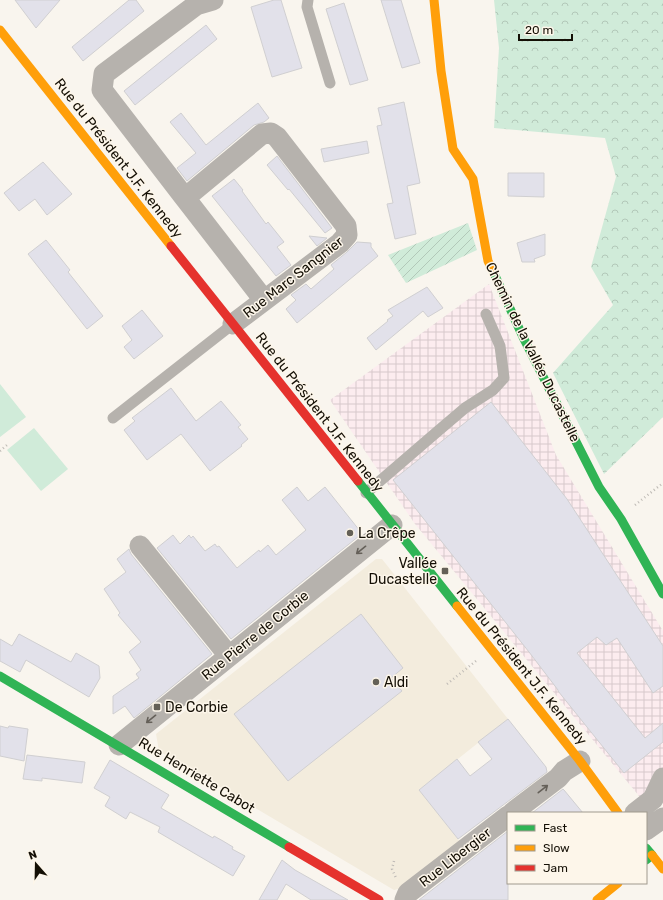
<svg xmlns="http://www.w3.org/2000/svg" width="663" height="900" font-family="Rubik,sans-serif">
	<defs>
		<pattern id="industrial-grid" width="8" height="8" patternUnits="userSpaceOnUse"><rect width="8" height="8" fill="#fcecef"/><path d="M0 4h8M4 0v8" fill="none" stroke="#d7c9cb"/></pattern>
		<pattern id="forest-crowns" width="20" height="18" patternUnits="userSpaceOnUse"><rect width="20" height="18" fill="#d0ebd9"/><path d="M2 6a3 3 0 1 1 6 0M12 15a3 3 0 1 1 6 0" fill="none" stroke="#b2c8b9"/></pattern>
		<pattern id="garden-furrows" width="10" height="10" patternUnits="userSpaceOnUse"><rect width="10" height="10" fill="#d0ebd9"/><path d="M-1 1l2-2M0 10L10 0M9 11l2-2" fill="none" stroke="#b2c8b9"/></pattern>
	</defs>
	<rect width="100%" height="100%" fill="#f9f5ee"/>
	<path fill="#f3ecdd" d="M376,559h6l126,160 -89,71 41,52 -59,46 -7,2 -235,-139 -3,-17z"/>
	<path fill="url(#industrial-grid)" d="M489,284l67,171 107,176v164l-5,11 -19,-10 -224,-272 -85,-124z"/>
	<path fill="#d0ebd9" d="M0,384l26,33 -26,20z
		M34,428l34,41 -27,22 -34,-41z"/>
	<path fill="url(#forest-crowns)" d="M494,0h169v417l-59,57 -51,-101 60,-68 -22,-38 25,-90 -11,-39 -111,-10 5,-80z"/>
	<path fill="url(#garden-furrows)" d="M468,223l9,27 -71,33 -18,-28z"/>
	<path fill="#e2e1ea" stroke="#d0cfd1" d="M15,0h45l-24,28z
		M129,0h7l8,11 -61,50 -11,-14z
		M274,0h7l21,68 -30,9 -21,-70z
		M381,0h20l19,63 -18,5z
		M344,3l24,77 -18,5 -24,-76z
		M206,25l11,14 -82,66 -11,-14z
		M404,102l16,81 -13,3 9,48 -21,5 -8,-35 6,-1 -16,-77 5,-1 -4,-17z
		M258,103l11,15 -5,4 -10,3 -67,56 -10,-13 19,-15 -26,-31 11,-9 25,32z
		M367,141l2,12 -45,9 -3,-13z
		M277,156l55,72 -7,5 -36,-44 -1,1 -21,-25z
		M43,162l29,32 -25,21 -12,-16 -16,12 -15,-18z
		M508,173h36v24l-36,-1z
		M234,179l9,11 -1,1 24,33 2,-2 16,20 -7,5 14,18 -15,11 -64,-80z
		M545,234v21l-11,4 1,3h-13l-5,-19z
		M309,236l18,2 -10,8z
		M46,240l24,30 -2,2 35,44 -16,13 -59,-75z
		M357,242l14,1v4l7,9 -81,67 -11,-14 10,-9 -5,-5 15,-11 5,5 23,-20 -3,-4 16,-13z
		M427,287l16,21 -15,9 -5,-6 -47,39 -9,-12 21,-17 -1,-1 6,-4 -5,-6z
		M142,310l21,26 -29,23 -10,-12 8,-7 -10,-14z
		M171,388l25,33 25,-20 20,24 -3,2 10,12 -7,6 1,1 -32,25 -29,-37 -34,26 -23,-30 11,-9 -3,-3z
		M491,402l76,97 96,147v40l-10,7 -36,-55 -11,7 -9,-8 -20,16 68,85 18,-15v19l-39,31 -66,-82v-1l-29,-38 -136,-172z
		M297,487l11,14 17,-14 35,44 -1,5 -128,103 -74,-91 16,-13 7,9 9,-9 2,3 2,-2 12,15 10,-7 2,3 2,-1 18,22 22,-18 1,2 8,-7 8,10 30,-25 -24,-30z
		M129,549l2,5 81,100 -78,64 -9,-12 -12,8v-18l26,-18 -3,-4 5,-4 -12,-18 12,-10 -23,-27 2,-2 -16,-24 22,-17 -9,-13z
		M361,614l42,54 -12,10 11,13 -114,90 -54,-67z
		M19,634l52,28 5,-9 23,13 1,12 -11,19 -63,-37 -6,12 -20,-11v-22l12,7z
		M508,719l38,48 1,5 -89,67 -39,-49 38,-31 13,17 22,-17 -14,-17z
		M0,726l8,2 1,-2 19,3 -4,32 -24,-5z
		M27,755l58,7 -3,21 -40,-5v3l-19,-2z
		M110,760l59,35 -8,13 52,30 1,-2 9,5 10,6 -1,2 13,7 -12,20 -75,-44 2,-5 -30,-15 -4,7 -21,-13 5,-9 -16,-9z
		M563,789l1,1 19,23h-51z
		M508,831v69h-89l9,-7z
		M282,860l13,10 53,30h-37l-25,-16 -9,16h-18z"/>
	<g fill="none" stroke-linecap="round" stroke-linejoin="round">
		<path stroke="#bebab5" stroke-width="2.5" stroke-dasharray="1 3" stroke-linecap="butt" d="M0,451l7,-6
			M635,505l28,-22
			M447,684l29,-23
			M394,861l-2,8 4,9"/>
		<path stroke="#b6b2ad" stroke-width="11" d="M308,0l-1,7 23,76
			M113,418l120,-94
			M366,493l72,-62 27,-23 28,-18 11,-12 -4,-32 -14,-32"/>
		<path stroke="#b6b2ad" stroke-width="21" d="M185,198l-83,-108 2,-16 92,-69 17,-5
			M233,324l107,-81 7,-8 -1,-9 -69,-89 -6,-4 -9,1 -77,64 79,102
			M140,546l89,110
			M119,745l273,-220
			M512,813l46,-35 6,-7 16,-10
			M635,813l18,-14 10,-21
			M646,830l17,-12
			M405,900l3,-7 100,-77"/>
		<path stroke="#30b455" stroke-width="9" d="M492,269l31,68 76,150 22,32 42,75
			M358,481l99,125
			M0,676l289,171
			M646,848l6,7 -6,5"/>
		<path stroke="#ff9f0a" stroke-width="9" d="M434,0l7,71 12,78 20,30 15,82 4,8
			M0,30l171,216
			M457,606l123,155 38,52
			M652,855l11,14
			M597,900l21,-17"/>
		<path stroke="#e5322d" stroke-width="9" d="M171,246l187,235
			M289,847l90,53"/>
	</g>
	<defs><path id="oneway-shaft" d="M-6 0H5M1.5-3L5.5 0L1.5 3" fill="none" stroke-width="1.6" stroke-linecap="round" stroke-linejoin="round"/></defs>
	<g stroke="#656059">
		<use href="#oneway-shaft" transform="translate(361 550) rotate(141)"/>
		<use href="#oneway-shaft" transform="translate(151 719) rotate(141)"/>
		<use href="#oneway-shaft" transform="translate(543 789) rotate(-38)"/>
	</g>
	<g fill="#646057" stroke="#fdf6ea" stroke-width="1.5">
		<circle cx="350" cy="533" r="4"/>
		<rect x="441" y="567" width="8" height="8" rx="2"/>
		<circle cx="376" cy="682" r="4"/>
		<rect x="153" y="703" width="8" height="8" rx="2"/>
	</g>
	<g text-anchor="middle" stroke-width="3" stroke-linejoin="round" paint-order="stroke">
		<g font-size="14" fill="#140f05" stroke="#fdf6ea">
			<text transform="translate(119 158) rotate(52)" y="5">Rue du Président J.F. Kennedy</text>
			<text transform="translate(293 277) rotate(-38)" y="5">Rue Marc Sangnier</text>
			<text transform="translate(533 352) rotate(64)" y="5">Chemin de la Vallée Ducastelle</text>
			<text transform="translate(320 412) rotate(52)" y="5">Rue du Président J.F. Kennedy</text>
			<text transform="translate(255 635) rotate(-39)" y="5">Rue Pierre de Corbie</text>
			<text transform="translate(522 666) rotate(51)" y="5">Rue du Président J.F. Kennedy</text>
			<text transform="translate(197 775) rotate(31)" y="5">Rue Henriette Cabot</text>
			<text transform="translate(455 857) rotate(-38)" y="5">Rue Libergier</text>
		</g>
		<g font-size="14" fill="#140f05" stroke="#fdf6ea" text-anchor="start">
			<text x="358" y="538">La Crêpe</text>
			<text x="437" y="568" text-anchor="end">Vallée<tspan x="437" dy="16">Ducastelle</tspan></text>
			<text x="384" y="687">Aldi</text>
			<text x="165" y="712">De Corbie</text>
		</g>
	</g>
	<rect x="507" y="812" width="140" height="72" fill="#fdf6ea" stroke="#a09a8e"/>
	<rect x="515" y="825" width="20" height="6" fill="#30b455" stroke="#a09a8e"/>
	<text x="543" y="832" font-size="12" fill="#140f05">Fast</text>
	<rect x="515" y="845" width="20" height="6" fill="#ff9f0a" stroke="#a09a8e"/>
	<text x="543" y="852" font-size="12" fill="#140f05">Slow</text>
	<rect x="515" y="865" width="20" height="6" fill="#e5322d" stroke="#a09a8e"/>
	<text x="543" y="872" font-size="12" fill="#140f05">Jam</text>
	<g transform="translate(36 864) rotate(340)" stroke="#fdf6ea" stroke-width="3" paint-order="stroke">
	<path d="M0-3L7 15L0 10L-7 15Z" fill="#140f05"/>
	<text y="-6" font-size="11" font-weight="bold" text-anchor="middle" fill="#140f05">N</text>
	</g>
	<path d="M519 34v6h53v-6" fill="none" stroke="#140f05" stroke-width="2"/>
	<text x="525" y="34" font-size="12" fill="#140f05" stroke="#fdf6ea" stroke-width="3" paint-order="stroke">20 m</text>
</svg>
